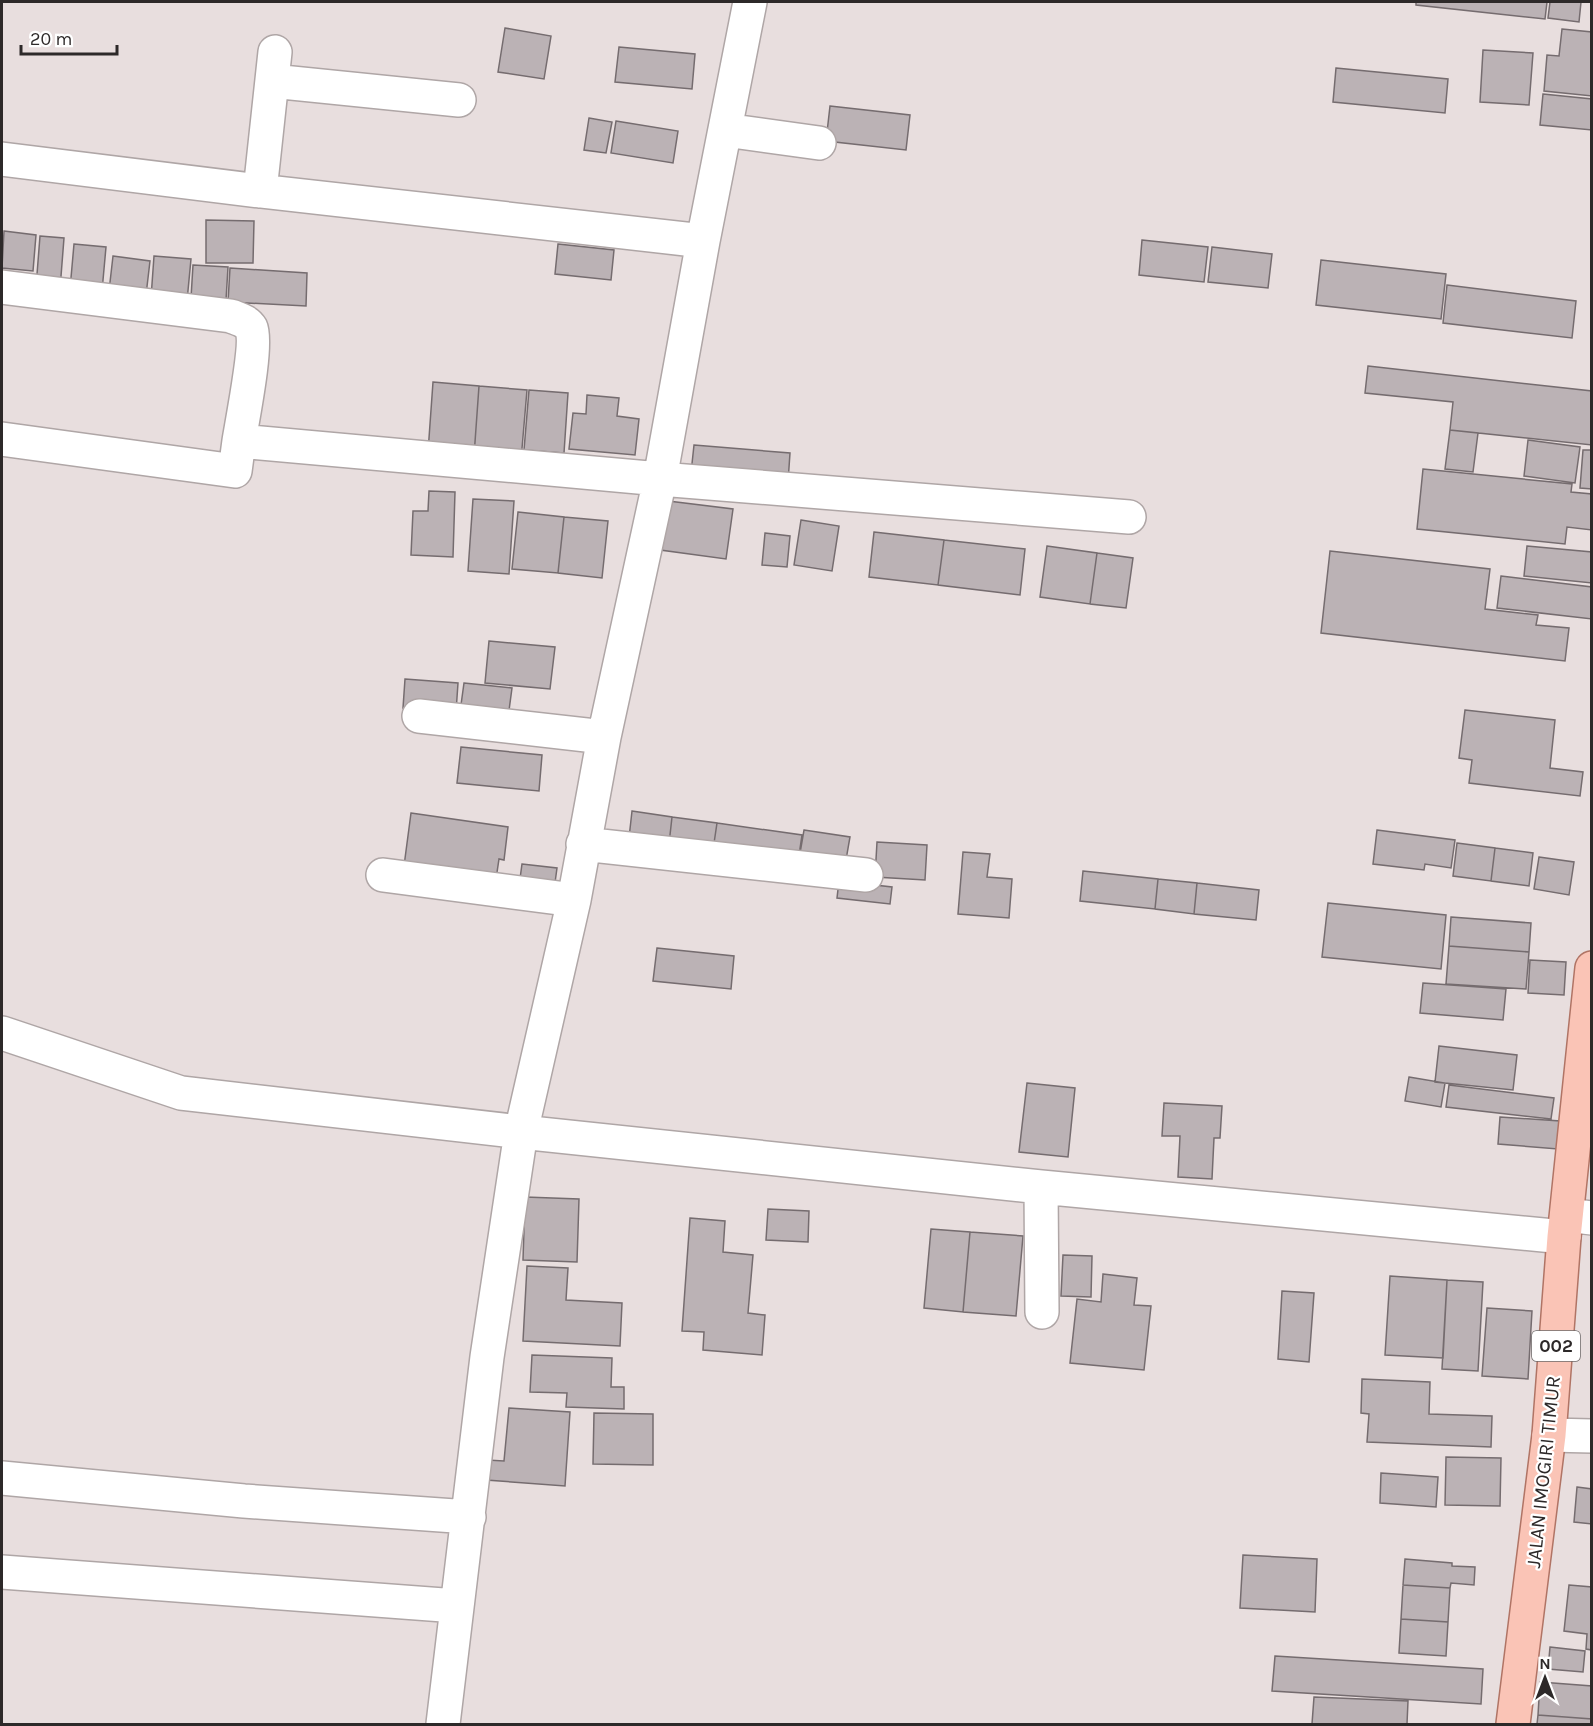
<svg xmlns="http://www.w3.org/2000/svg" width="1593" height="1726" font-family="Karla,sans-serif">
	<rect width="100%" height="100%" fill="#e8dede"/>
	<path fill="#bbb2b5" stroke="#756c6f" stroke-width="1.5" d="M1416,2h131l-2,17 -129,-14z
		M1550,2h31l-2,20 -31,-4z
		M505,28l46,8 -7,43 -46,-7z
		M1562,29l30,3v64l-48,-5 3,-36 12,1z
		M619,47l76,7 -3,35 -77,-7z
		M1483,50l50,3 -4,52 -49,-3z
		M1336,68l112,11 -3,34 -112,-11z
		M1543,94l49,5v31l-52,-5z
		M830,106l80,9 -4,35 -80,-9z
		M589,118l23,4 -6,31 -22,-3z
		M616,121l62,10 -5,32 -62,-10z
		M206,220l48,1 -1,42h-47z
		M4,231l32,4 -3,36 -31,-3z
		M40,236l24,2 -4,51 -24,-2z
		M1142,240l66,7 -4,35 -65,-7z
		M74,244l32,3 -4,44 -32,-2z
		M558,244l56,6 -3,30 -56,-6z
		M1212,247l60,7 -4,34 -60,-6z
		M113,256l37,5 -4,34 -37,-4z
		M154,256l37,3 -4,42 -36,-3z
		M1321,260l125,14 -5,45 -125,-14z
		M193,265l35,2 -2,33 -35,-2z
		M230,268l77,5 -1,33 -78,-4z
		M1447,285l129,16 -4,37 -129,-15z
		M1368,366l224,25v54l-142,-15 3,-28 -88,-9z
		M433,382l46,4 -5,70 -46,-4z
		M479,386l48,4 -6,70 -47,-4z
		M529,390l39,3 -4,60 -40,-3z
		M587,395l32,3 -2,18 22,3 -4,36 -66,-6 4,-36 13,1z
		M1450,430l28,3 -5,39 -28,-3z
		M1528,440l52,7 -5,36 -51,-7z
		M694,445l96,8 -2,29 -97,-9z
		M1583,450h9v39l-12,-1z
		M1423,469l149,15 -1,8 21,2v36l-25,-3 -2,17 -148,-15z
		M429,491l26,1 -2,65 -42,-2 2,-44h15z
		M473,499l41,2 -5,73 -41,-3z
		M660,500l73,9 -7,50 -73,-10z
		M518,512l46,5 -6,56 -46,-4z
		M564,517l44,4 -6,57 -44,-5z
		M801,520l38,6 -7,45 -38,-6z
		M874,532l70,8 -6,45 -69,-8z
		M765,533l25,3 -3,31 -25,-2z
		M944,540l81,9 -5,46 -82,-10z
		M1047,546l50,7 -7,51 -50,-7z
		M1527,546l65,6v31l-68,-7z
		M1330,551l160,18 -5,40 53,6 -2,10 33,3 -4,33 -244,-28z
		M1097,553l36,5 -7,50 -36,-4z
		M1501,576l91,11v32l-95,-11z
		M489,641l66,6 -5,42 -65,-6z
		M405,679l53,4 -2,29 -53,-4z
		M464,683l48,5 -4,30 -48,-6z
		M1465,710l90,10 -5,48 33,4 -3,24 -111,-13 3,-23 -13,-2z
		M461,747l81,8 -3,36 -82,-8z
		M632,811l40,6 -3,27 -40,-6z
		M411,813l97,14 -4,33 -5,-1 -3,20 -92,-13z
		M672,817l45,6 -4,27 -44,-6z
		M717,823l85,12 -4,27 -85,-12z
		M804,830l46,7 -4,23 -46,-7z
		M1377,830l78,10 -4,28 -26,-4 -1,6 -51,-6z
		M877,842l50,3 -2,35 -50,-3z
		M1457,843l38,5 -4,33 -38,-5z
		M1495,848l38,5 -4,33 -38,-5z
		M963,852l27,2 -3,23 25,2 -3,39 -51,-4z
		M1539,857l35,5 -5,33 -35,-6z
		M522,864l35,4 -3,22 -35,-4z
		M1083,871l75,8 -3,30 -75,-8z
		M1158,879l39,4 -3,31 -39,-5z
		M839,881l53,6 -2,17 -53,-6z
		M1197,883l62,7 -3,30 -62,-6z
		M1328,903l118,12 -5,54 -119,-12z
		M1451,917l80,6 -2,29 -80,-6z
		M1449,946l80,6 -3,37 -80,-5z
		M657,948l77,8 -3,33 -78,-8z
		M1530,960l36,2 -2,33 -36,-2z
		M1423,983l83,6 -3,31 -83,-7z
		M1439,1046l78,9 -4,35 -78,-8z
		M1409,1077l36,6 -4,24 -36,-6z
		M1027,1083l48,5 -7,69 -49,-5z
		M1449,1085l105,13 -3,21 -105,-12z
		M1164,1103l58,3 -2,32h-6l-2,41 -34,-2 2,-41h-18z
		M1500,1117l60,4 -2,28 -60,-5z
		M525,1197l54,2 -2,63 -54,-2z
		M768,1209l41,2 -1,31 -42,-2z
		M690,1218l35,3 -2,31 30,3 -5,58 17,2 -3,40 -59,-5 1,-18 -22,-1z
		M931,1229l39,3 -7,80 -39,-4z
		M970,1232l53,4 -7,80 -53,-4z
		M1063,1255l29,1 -1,41 -30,-1z
		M527,1266l41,2 -2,32 56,3 -2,43 -97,-5z
		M1103,1274l34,4 -3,27 17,1 -7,64 -74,-7 7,-64 24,3z
		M1390,1276l57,4 -4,78 -58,-3z
		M1447,1280l36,2 -5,89 -36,-2z
		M1282,1291l32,2 -5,69 -31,-3z
		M1487,1308l45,3 -4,68 -46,-3z
		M532,1355l80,3 -1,29h13v22l-58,-2 1,-14 -37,-1z
		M1362,1379l68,3 -1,32 63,2 -1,31 -124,-5 2,-28 -8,-1z
		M509,1408l61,4 -5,74 -79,-6 1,-20 17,1z
		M594,1413l59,1v51l-60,-1z
		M1446,1457l55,1 -1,48 -55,-1z
		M1381,1473l57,4 -2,30 -56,-4z
		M1577,1487l15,2v35l-18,-2z
		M1243,1555l74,4 -2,53 -75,-4z
		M1405,1559l47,4v3l23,1 -1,18 -23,-2 -1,5 -47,-3z
		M1403,1585l47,3 -2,34 -47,-3z
		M1569,1585l23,2v63l-6,-1 1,-15 -23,-3z
		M1401,1619l47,3 -2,34 -47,-3z
		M1550,1647l35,4 -2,21 -35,-3z
		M1275,1656l208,13 -2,35 -209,-13z
		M1540,1682l52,4v33l-54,-4z
		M1314,1697l94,4 -1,23h-95z
		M1538,1715l54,4v5h-55z"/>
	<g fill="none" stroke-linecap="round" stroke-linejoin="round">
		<g stroke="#afa6a6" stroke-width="36">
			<path id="minor" d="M272,81l187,19
				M725,130l94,13
				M2,159l258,32 443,50
				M260,191l15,-139
				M2,287l229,29c7,3 16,5 20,12 7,14 -9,94 -12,113
				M2,439l233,32 4,-30 421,38 469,38
				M419,716l185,21
				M583,844l283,31
				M383,875l191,25
				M2,1033l179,60 340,39 520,55 523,50
				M1041,1187l1,125
				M1567,1215l25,3
				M1549,1435l43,1
				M2,1478l242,23 225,16
				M2,1572l455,34
				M443,1724l44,-367 34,-225 53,-232 30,-163 56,-258 43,-238 47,-239"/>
		</g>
		<g stroke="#b07465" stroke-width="36">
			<path id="major" d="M1513,1724l36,-289 15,-198 28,-269"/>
		</g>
		<use href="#minor" stroke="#fff" stroke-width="33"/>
		<use href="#major" stroke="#fac4b6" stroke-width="33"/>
	</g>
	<g text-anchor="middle" stroke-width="4.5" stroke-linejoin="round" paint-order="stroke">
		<rect fill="#fff" stroke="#6c6969" stroke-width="1.5" x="1532" y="1331" width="48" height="30" rx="4.5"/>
		<g font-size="18" font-weight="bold" fill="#2d2929">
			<text x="1556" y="1352">002</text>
		</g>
		<g font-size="20" fill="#2d2929" stroke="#fff">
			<text transform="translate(1543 1472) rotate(-84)" y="7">JALAN IMOGIRI TIMUR</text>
		</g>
	</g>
	<rect width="1593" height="1726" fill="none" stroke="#2d2929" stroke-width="6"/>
	<g transform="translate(1545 1678)" stroke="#ffffff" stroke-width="4.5" paint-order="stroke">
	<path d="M0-4.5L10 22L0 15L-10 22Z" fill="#2d2929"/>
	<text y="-9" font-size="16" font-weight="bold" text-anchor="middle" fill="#2d2929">N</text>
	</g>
	<path d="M21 45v9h96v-9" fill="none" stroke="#2d2929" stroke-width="3"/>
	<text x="30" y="45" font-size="18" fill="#2d2929" stroke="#ffffff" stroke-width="4.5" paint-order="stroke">20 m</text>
</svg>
